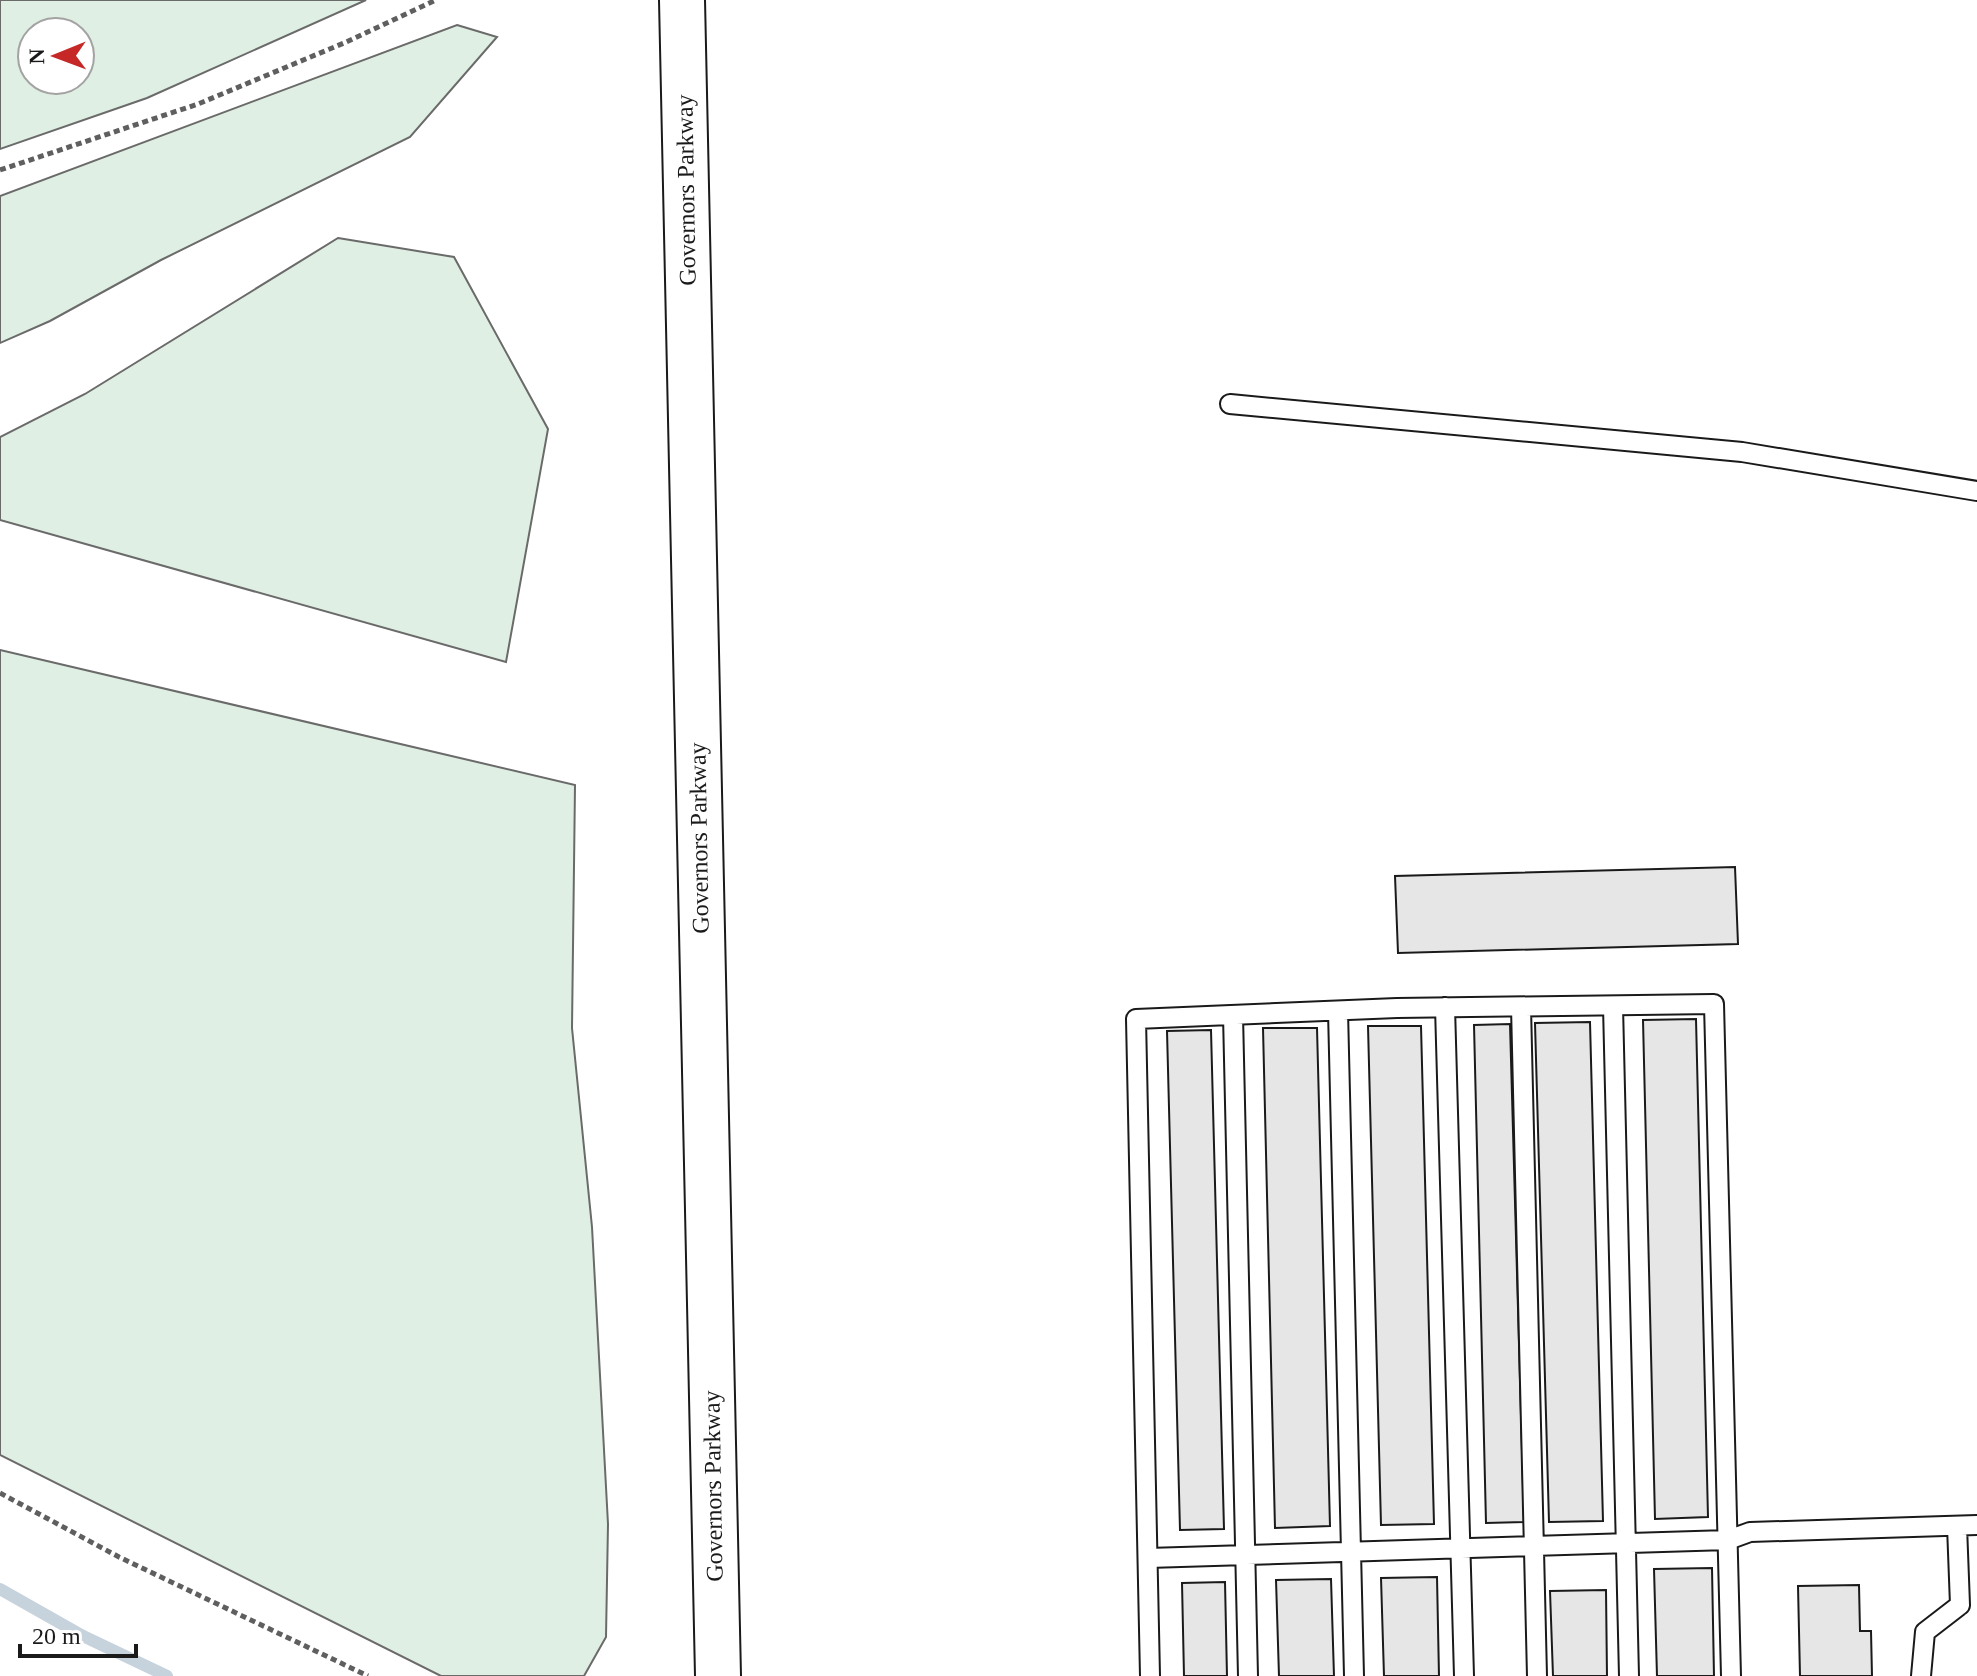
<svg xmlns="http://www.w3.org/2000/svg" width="1977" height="1676" font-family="Georgia,serif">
	<rect width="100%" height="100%" fill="#fff"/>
	<path fill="#e0efe3" stroke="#6a6a6a" stroke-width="2" fill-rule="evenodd" d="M0,0h366l-219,98 -147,51zM32,32h48v48h-48z
		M457,25l40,12 -87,100 -249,123 -111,61 -50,22v-147z
		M338,238l116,19 94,172 -42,233 -506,-142v-83l85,-43z
		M0,650l575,135 -3,243 20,199 16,297 -2,113 -22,39h-143l-441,-221z"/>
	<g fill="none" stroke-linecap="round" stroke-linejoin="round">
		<path stroke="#c6d2dc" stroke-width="12" d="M0,1589l83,47 84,40"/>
	</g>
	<path fill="#e6e6e6" stroke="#1a1a1a" stroke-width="2" d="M1735,867l3,77 -340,9 -3,-77z
		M1696,1019l12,498 -53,2 -12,-499z
		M1590,1022l13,499 -54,1 -14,-499z
		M1510,1024l14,498 -38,1 -12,-498z
		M1368,1026h53l13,498 -53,1z
		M1263,1028h54l13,498 -55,2z
		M1211,1030l13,499 -44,1 -13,-499z
		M1712,1568l2,108h-57l-3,-107z
		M1437,1577l2,99h-55l-3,-98z
		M1331,1579l3,97h-55l-3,-96z
		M1225,1582l2,94h-43l-2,-93z
		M1859,1585l1,46h11l1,45h-72l-2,-90z
		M1606,1590l1,86h-54l-3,-85z"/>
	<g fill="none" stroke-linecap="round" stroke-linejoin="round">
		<g stroke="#1a1a1a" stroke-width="22">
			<path id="service" d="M1230,404l512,48 235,39
				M1613,1006l16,670
				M1445,1007l19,669
				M1521,1007l16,669
				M1338,1011l16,665
				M1233,1015l15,661
				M1957,1526l3,79
				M1148,1558l580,-18 22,-8 227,-7
				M1150,1676l-14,-657 261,-11 317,-4 17,672
				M1921,1676l4,-44 35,-27"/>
		</g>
		<g stroke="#1a1a1a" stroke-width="48">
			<path id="primary" d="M682,0l36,1676"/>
		</g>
		<path stroke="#5f5f5f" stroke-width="5" stroke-dasharray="6 4" stroke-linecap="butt" d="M0,170l198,-66 146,-61 92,-43
			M0,1493l119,64 249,119"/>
		<use href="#service" stroke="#fff" stroke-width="18"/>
		<use href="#primary" stroke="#fff" stroke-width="44"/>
	</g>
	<g text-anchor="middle" stroke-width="6" stroke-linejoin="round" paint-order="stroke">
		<g font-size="24" fill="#1a1a1a" stroke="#fff">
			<text transform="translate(686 190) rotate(-91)" y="8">Governors Parkway</text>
			<text transform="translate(699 838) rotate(-91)" y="8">Governors Parkway</text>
			<text transform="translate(713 1486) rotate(-91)" y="8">Governors Parkway</text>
		</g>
	</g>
	<g transform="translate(56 56) rotate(269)"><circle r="38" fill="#ffffff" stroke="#a3a3a3" stroke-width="2"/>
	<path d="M0-6L14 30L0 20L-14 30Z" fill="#c62828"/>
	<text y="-12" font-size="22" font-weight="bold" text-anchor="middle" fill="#1a1a1a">N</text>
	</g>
	<path d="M20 1644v12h116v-12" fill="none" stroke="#1a1a1a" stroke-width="4"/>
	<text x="32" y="1644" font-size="24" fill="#1a1a1a" stroke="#ffffff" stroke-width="6" paint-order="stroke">20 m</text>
</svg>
